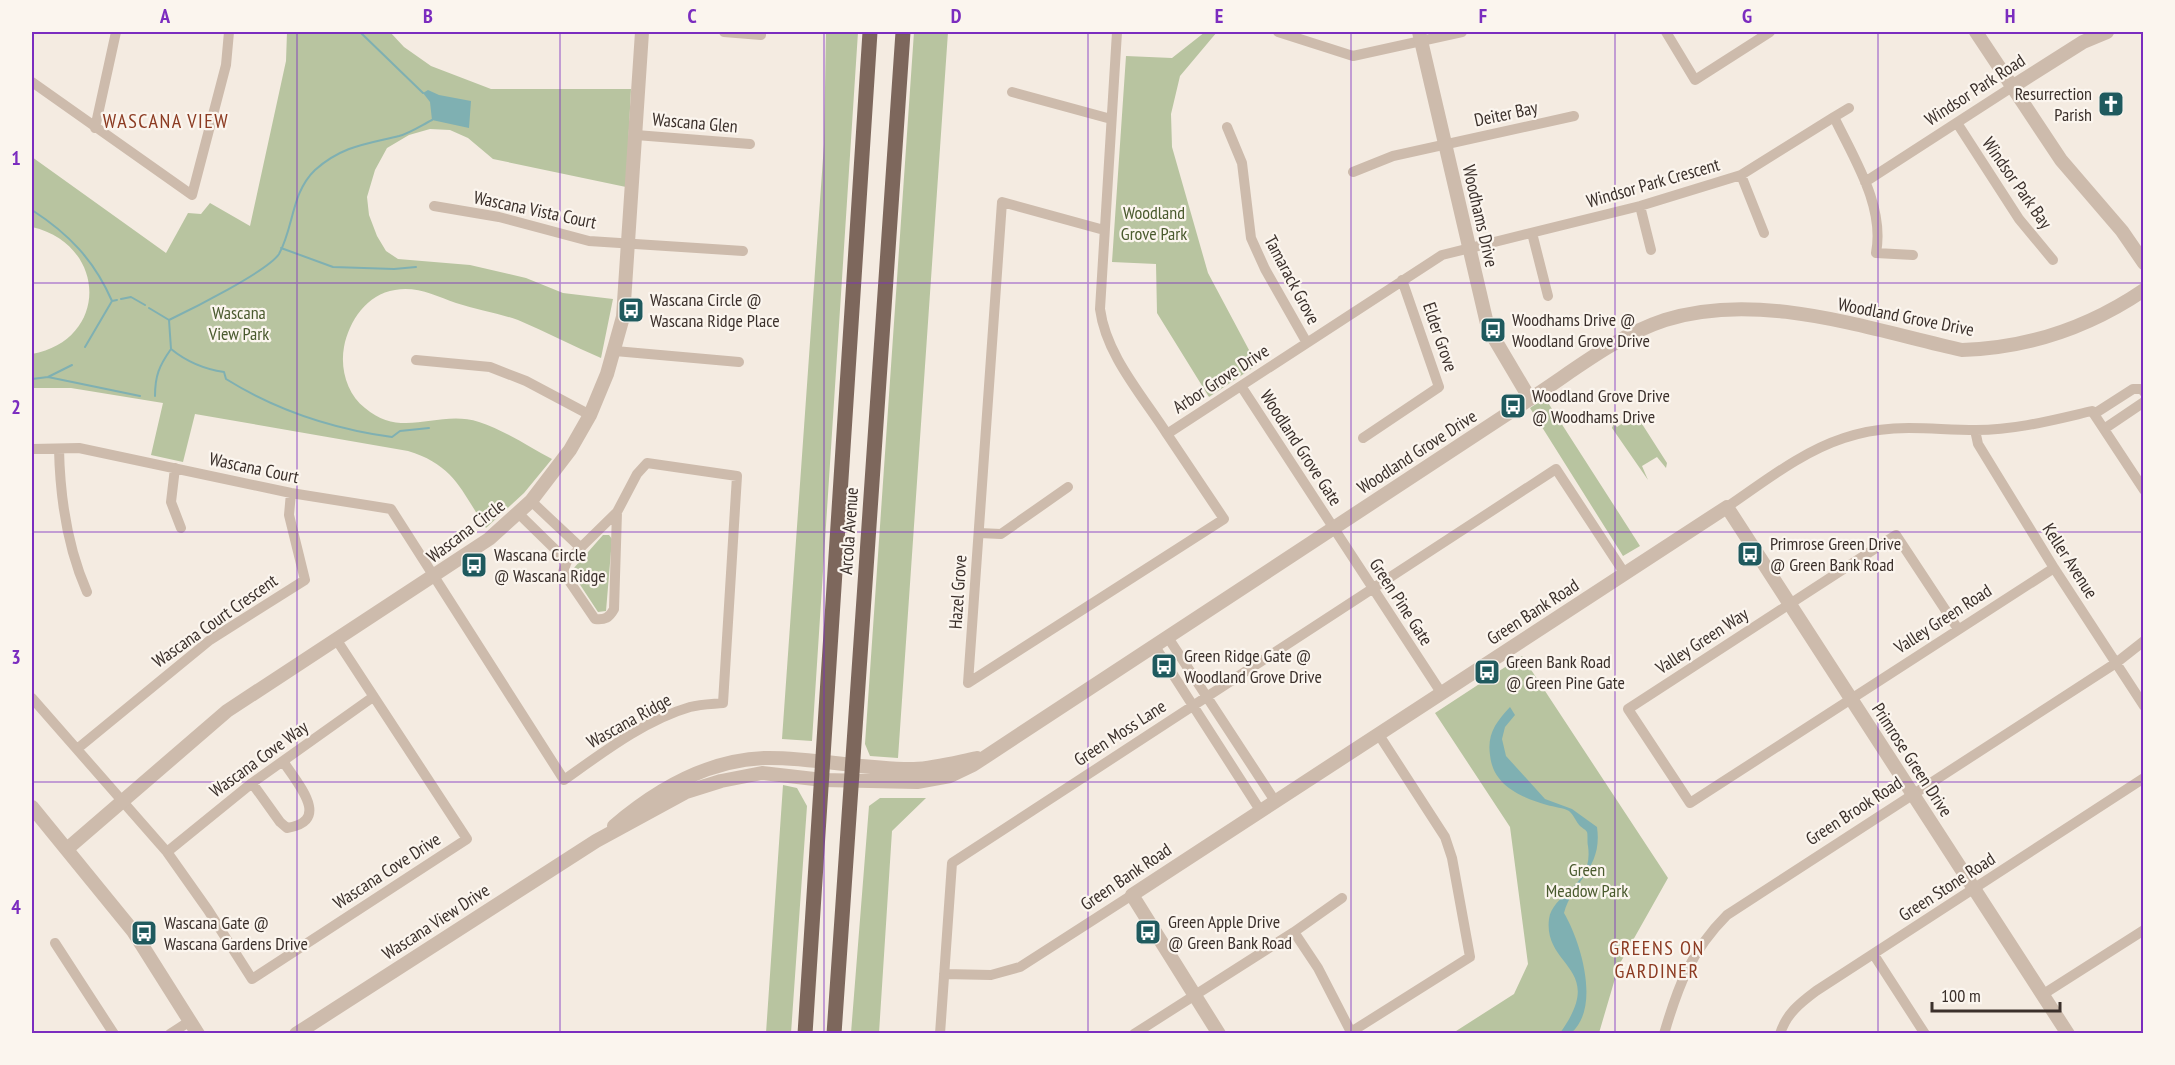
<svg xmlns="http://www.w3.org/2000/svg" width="2175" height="1065" font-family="'PT Sans Narrow',sans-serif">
	<rect width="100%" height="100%" fill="#f4ebe1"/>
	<path fill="#b8c4a0" d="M287,32h103l14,15 27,19 60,23h140l-5,98 -133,-28 -25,-21 -18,-8 -20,-1 -21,6 -22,13 -12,22 -8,27 2,18 8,21 9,15 12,8 72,6 56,13 37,15 50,6 -12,59c-28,-12 -55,-26 -83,-38 -20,-7 -41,-10 -62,-17 -20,-7 -39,-17 -61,-13 -28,4 -46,31 -51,57 -4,22 3,47 21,61 37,32 73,1 114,14 25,8 50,25 73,37l-28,34 -38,35c-25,-38 -32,-63 -78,-77l-213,-37 -12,48 -32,-7 12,-52 -92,-15h-39v-34c77,-14 76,-109 0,-127v-70l134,96 22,-40 13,1 9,-11 40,23 36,-165z
		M826,32h32l-46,709 -30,-2 42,-595z
		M914,32h34l-50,726 -28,-2 -5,-12z
		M1205,32h12l-37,44 -9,38 1,33 36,126 49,92 -48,32 -52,-84 -1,-49 -44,-2 14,-206 46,2z
		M1545,398l95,148 -17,10 -93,-148z
		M1630,412l5,1 32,50 -1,5 -9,-11 -15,9 6,14 -36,-52 2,-5 3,4 16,-11z
		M603,535h6l3,4 -6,72 -8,1 -25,-38v-5z
		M1522,656l146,222 -49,87 -20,68h-146l61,-39 14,-30 -18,-137 -75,-114z
		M783,785l14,3 10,18 -16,227h-25z
		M880,798h46l-34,33 -13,202h-28l18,-227z"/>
	<path fill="#7fb0b2" d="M428,90l11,5 32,6 -2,27 -37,-8 -2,-18 -7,-9z
		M1510,707l5,8 -10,12 -3,12 4,17 39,43 27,10 25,18c6,42 -24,53 -33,86 17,29 37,95 7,120h-11c48,-66 -17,-65 -11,-114 4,-27 45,-32 39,-73 -1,-4 0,-11 -1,-14 -2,-3 -5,-4 -7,-6 -4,-4 -6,-11 -11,-15 -5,-3 -15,-4 -22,-6 -26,-8 -54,-19 -57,-50 -3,-21 6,-33 20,-48z"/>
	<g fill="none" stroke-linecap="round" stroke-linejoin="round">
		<path stroke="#7fb0b2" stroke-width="2" d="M360,32l63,61
			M32,210c37,24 62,50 80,91l5,-1
			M281,248l52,19 61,2 22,-2
			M121,299l10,-2 14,8
			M149,308l20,12
			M169,320c21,-10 99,-49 110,-66 15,-27 12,-61 36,-84 27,-24 51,-26 84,-34 11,-3 23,-11 33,-16
			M169,320l2,29c16,13 32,20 53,23l2,7c50,31 108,50 166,58l8,-6 29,-3
			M85,347l27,-46
			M48,377l92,19
			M32,379l16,-2 24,-12
			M155,396c0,-20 4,-30 16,-47"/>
		<path stroke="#cdbbac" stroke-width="10" d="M724,32l37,3v-3
			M1117,32l-17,277c6,46 42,86 67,125l275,-179 198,-49 101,-31 93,-58c20,42 51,89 42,136l37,2
			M1278,32l75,24 109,-24
			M1666,32l29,48 75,-48
			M32,82l160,113 34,-130 3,-33
			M1012,92l99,27
			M1834,117l15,-9
			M1957,123l62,96 34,41
			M1227,127l15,36 9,75 14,31 42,74
			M95,128l21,-96
			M636,135l114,9
			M1353,172l40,-16 181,-40
			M1741,175l23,58
			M1865,182l147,-95
			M434,206l65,11 90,24 154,10
			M1640,206l11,44
			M1104,230l-102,-28 -34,481 256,-164 -57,-85
			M1532,233l16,63
			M615,351l124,11
			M416,360l74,7 36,14 64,34
			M1241,386l201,308
			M2094,414l39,-25h9l2,3
			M2104,429l40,-27
			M1975,430l3,14 76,124 90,138
			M1363,438l76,-51 -37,-107
			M32,449l47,-1 212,45 100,16 173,271c38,-27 81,-60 126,-73 11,-3 23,-3 33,-4l14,-227 -90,-13 -10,11 -20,38 -50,49 -4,11 32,47c10,1 14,-1 19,-10l3,-97
			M59,449c1,47 9,100 28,143
			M175,468l-4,34 10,26
			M531,501l50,47
			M1727,507c37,-25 74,-55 117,-69 48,-16 84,-8 132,-8 40,0 77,-10 116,-19l52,79
			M519,514l48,47
			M979,533l22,1 67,-47
			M1958,629l-62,-94 -268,174 62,94 364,-235
			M1167,636l108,165
			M1154,645l106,165
			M32,698l135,154 41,58 44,69 215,-140 -131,-200
			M77,749l133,-109 95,-60 -16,-65 2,-22
			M252,783l28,39 7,6c46,-7 9,-46 -4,-67
			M167,852l85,-69 121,-86
			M1294,932l24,36 34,66
			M55,943l59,91
			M1874,955l51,79
			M944,974l47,1 29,-8 112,-72
			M2042,995l102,-65
			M1351,1032l119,-75 -18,-99 -7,-21 -66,-102
			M170,1034l20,-13
			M940,1034l12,-171 604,-394 69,105
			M1134,1034l160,-102 48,-34
			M1664,1034c14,-48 27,-83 63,-119l389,-252 28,-22
			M1780,1034c6,-20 20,-31 36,-43l328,-213"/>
		<path stroke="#cdbbac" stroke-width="14" d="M1419,32l69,296 42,71
			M1976,32l85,128 61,71 22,32
			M2012,87l71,-45 24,-10
			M32,807l101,124 65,103
			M614,826c42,-36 93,-66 151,-68 49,-1 100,12 149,11 21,-1 43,-7 63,-11
			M67,849l160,-138 262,-172 42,-38 39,-51 20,-35 17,-41 16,-57 19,-285
			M296,1034l300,-193 90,-49 35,-11 41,-8 61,7 94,2 33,-6 23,-11 557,-366c42,-27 86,-63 135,-79 94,-30 203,9 297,30 67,-2 126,-22 182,-60
			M1219,1034l-87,-139 595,-388 341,527"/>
		<path stroke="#7d675c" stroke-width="15" d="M805,1034l65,-1002
			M834,1034l69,-1002"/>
	</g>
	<path fill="none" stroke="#7b2cbf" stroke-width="1.5" stroke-opacity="0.55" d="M297,32v1002M560,32v1002M824,32v1002M1088,32v1002M1351,32v1002M1615,32v1002M1878,32v1002M32,283h2112M32,532h2112M32,782h2112"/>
	<defs>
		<g id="church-square" transform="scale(1.35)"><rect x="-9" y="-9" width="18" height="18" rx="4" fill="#1f5a5e" stroke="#fbf5ee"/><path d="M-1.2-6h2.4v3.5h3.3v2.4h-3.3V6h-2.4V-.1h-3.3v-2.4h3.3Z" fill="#fff"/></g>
		<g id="bus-square" transform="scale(1.35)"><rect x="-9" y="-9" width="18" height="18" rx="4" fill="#1f5a5e" stroke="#fbf5ee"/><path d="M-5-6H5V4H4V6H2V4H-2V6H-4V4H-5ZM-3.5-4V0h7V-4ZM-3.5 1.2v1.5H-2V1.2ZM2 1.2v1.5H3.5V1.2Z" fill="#fff"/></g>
	</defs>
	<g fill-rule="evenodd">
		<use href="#church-square" x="2111" y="104"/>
		<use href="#bus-square" x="631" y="310"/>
		<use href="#bus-square" x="1493" y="330"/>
		<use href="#bus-square" x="1513" y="406"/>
		<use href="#bus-square" x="1750" y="554"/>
		<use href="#bus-square" x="474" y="565"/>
		<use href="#bus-square" x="1164" y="666"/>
		<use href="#bus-square" x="1487" y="672"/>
		<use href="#bus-square" x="1148" y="932"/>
		<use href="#bus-square" x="144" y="933"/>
	</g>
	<g text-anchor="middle" stroke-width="4.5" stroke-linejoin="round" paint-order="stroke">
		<g font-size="18" fill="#3b302b" stroke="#fbf5ee">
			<text transform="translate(1975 90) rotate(-33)" y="6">Windsor Park Road</text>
			<text transform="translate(1506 114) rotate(-12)" y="6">Deiter Bay</text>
			<text transform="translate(695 123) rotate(5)" y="6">Wascana Glen</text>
			<text transform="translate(1653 183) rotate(-16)" y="6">Windsor Park Crescent</text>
			<text transform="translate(2017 183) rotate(55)" y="6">Windsor Park Bay</text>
			<text transform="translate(535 210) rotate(12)" y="6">Wascana Vista Court</text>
			<text transform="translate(1480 216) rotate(77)" y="6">Woodhams Drive</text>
			<text transform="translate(1292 280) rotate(62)" y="6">Tamarack Grove</text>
			<text transform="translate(1906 317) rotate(11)" y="6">Woodland Grove Drive</text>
			<text transform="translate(1440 337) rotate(71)" y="6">Elder Grove</text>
			<text transform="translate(1221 379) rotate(-33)" y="6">Arbor Grove Drive</text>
			<text transform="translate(1301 448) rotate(57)" y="6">Woodland Grove Gate</text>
			<text transform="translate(1417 452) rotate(-33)" y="6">Woodland Grove Drive</text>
			<text transform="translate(254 468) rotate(12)" y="6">Wascana Court</text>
			<text transform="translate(466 531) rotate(-37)" y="6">Wascana Circle</text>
			<text transform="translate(849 531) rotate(-86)" y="6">Arcola Avenue</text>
			<text transform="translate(2070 561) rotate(57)" y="6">Keller Avenue</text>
			<text transform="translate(958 592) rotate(-86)" y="6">Hazel Grove</text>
			<text transform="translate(1401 602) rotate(57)" y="6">Green Pine Gate</text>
			<text transform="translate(1533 612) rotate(-33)" y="6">Green Bank Road</text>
			<text transform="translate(1943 619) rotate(-33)" y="6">Valley Green Road</text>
			<text transform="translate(215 621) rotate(-35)" y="6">Wascana Court Crescent</text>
			<text transform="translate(1702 641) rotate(-33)" y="6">Valley Green Way</text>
			<text transform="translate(629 721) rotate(-29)" y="6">Wascana Ridge</text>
			<text transform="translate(1120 733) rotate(-33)" y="6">Green Moss Lane</text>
			<text transform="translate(259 759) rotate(-36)" y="6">Wascana Cove Way</text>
			<text transform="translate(1912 760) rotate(57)" y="6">Primrose Green Drive</text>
			<text transform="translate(1854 811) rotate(-33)" y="6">Green Brook Road</text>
			<text transform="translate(387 871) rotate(-33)" y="6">Wascana Cove Drive</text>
			<text transform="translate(1126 877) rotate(-34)" y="6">Green Bank Road</text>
			<text transform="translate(1947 887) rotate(-33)" y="6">Green Stone Road</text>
			<text transform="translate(436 922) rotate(-33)" y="6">Wascana View Drive</text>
		</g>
		<g font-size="18" fill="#3b302b" stroke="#fbf5ee" text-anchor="start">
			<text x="2092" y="100" text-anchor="end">Resurrection<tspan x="2092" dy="21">Parish</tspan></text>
			<text x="650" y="306">Wascana Circle @<tspan x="650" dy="21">Wascana Ridge Place</tspan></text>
			<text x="1512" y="326">Woodhams Drive @<tspan x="1512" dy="21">Woodland Grove Drive</tspan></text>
			<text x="1532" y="402">Woodland Grove Drive<tspan x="1532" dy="21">@ Woodhams Drive</tspan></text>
			<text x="1770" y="550">Primrose Green Drive<tspan x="1770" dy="21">@ Green Bank Road</tspan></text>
			<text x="494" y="561">Wascana Circle<tspan x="494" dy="21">@ Wascana Ridge</tspan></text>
			<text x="1184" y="662">Green Ridge Gate @<tspan x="1184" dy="21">Woodland Grove Drive</tspan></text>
			<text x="1506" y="668">Green Bank Road<tspan x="1506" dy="21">@ Green Pine Gate</tspan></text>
			<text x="1168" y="928">Green Apple Drive<tspan x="1168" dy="21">@ Green Bank Road</tspan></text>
			<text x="164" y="929">Wascana Gate @<tspan x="164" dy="21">Wascana Gardens Drive</tspan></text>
		</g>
		<g font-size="18" fill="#4a5a2e" stroke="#fbf5ee">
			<text x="1154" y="219">Woodland<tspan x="1154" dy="21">Grove Park</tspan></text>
			<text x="239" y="319">Wascana<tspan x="239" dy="21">View Park</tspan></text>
			<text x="1587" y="876">Green<tspan x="1587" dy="21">Meadow Park</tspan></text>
		</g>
		<g font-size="20" letter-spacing="1.5" fill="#8c3b22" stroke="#fbf5ee">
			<text x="166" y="128">WASCANA VIEW</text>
			<text x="1657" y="955">GREENS ON<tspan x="1657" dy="23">GARDINER</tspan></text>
		</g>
	</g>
	<rect width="2175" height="1065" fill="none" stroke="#fbf5ee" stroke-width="66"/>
	<path d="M1932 1002v9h128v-9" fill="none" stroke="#3b302b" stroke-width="3"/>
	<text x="1941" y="1002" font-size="18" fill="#3b302b" stroke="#fbf5ee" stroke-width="4.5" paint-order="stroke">100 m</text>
	<rect x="33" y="33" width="2109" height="999" fill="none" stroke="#7b2cbf" stroke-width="2"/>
	<g font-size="20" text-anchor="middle" font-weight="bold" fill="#7b2cbf">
		<text x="165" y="23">A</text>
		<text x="428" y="23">B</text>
		<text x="692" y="23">C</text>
		<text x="956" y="23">D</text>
		<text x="1219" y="23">E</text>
		<text x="1483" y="23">F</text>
		<text x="1747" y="23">G</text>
		<text x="2010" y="23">H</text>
		<text x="16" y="165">1</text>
		<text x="16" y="414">2</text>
		<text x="16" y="664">3</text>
		<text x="16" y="914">4</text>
	</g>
</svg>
